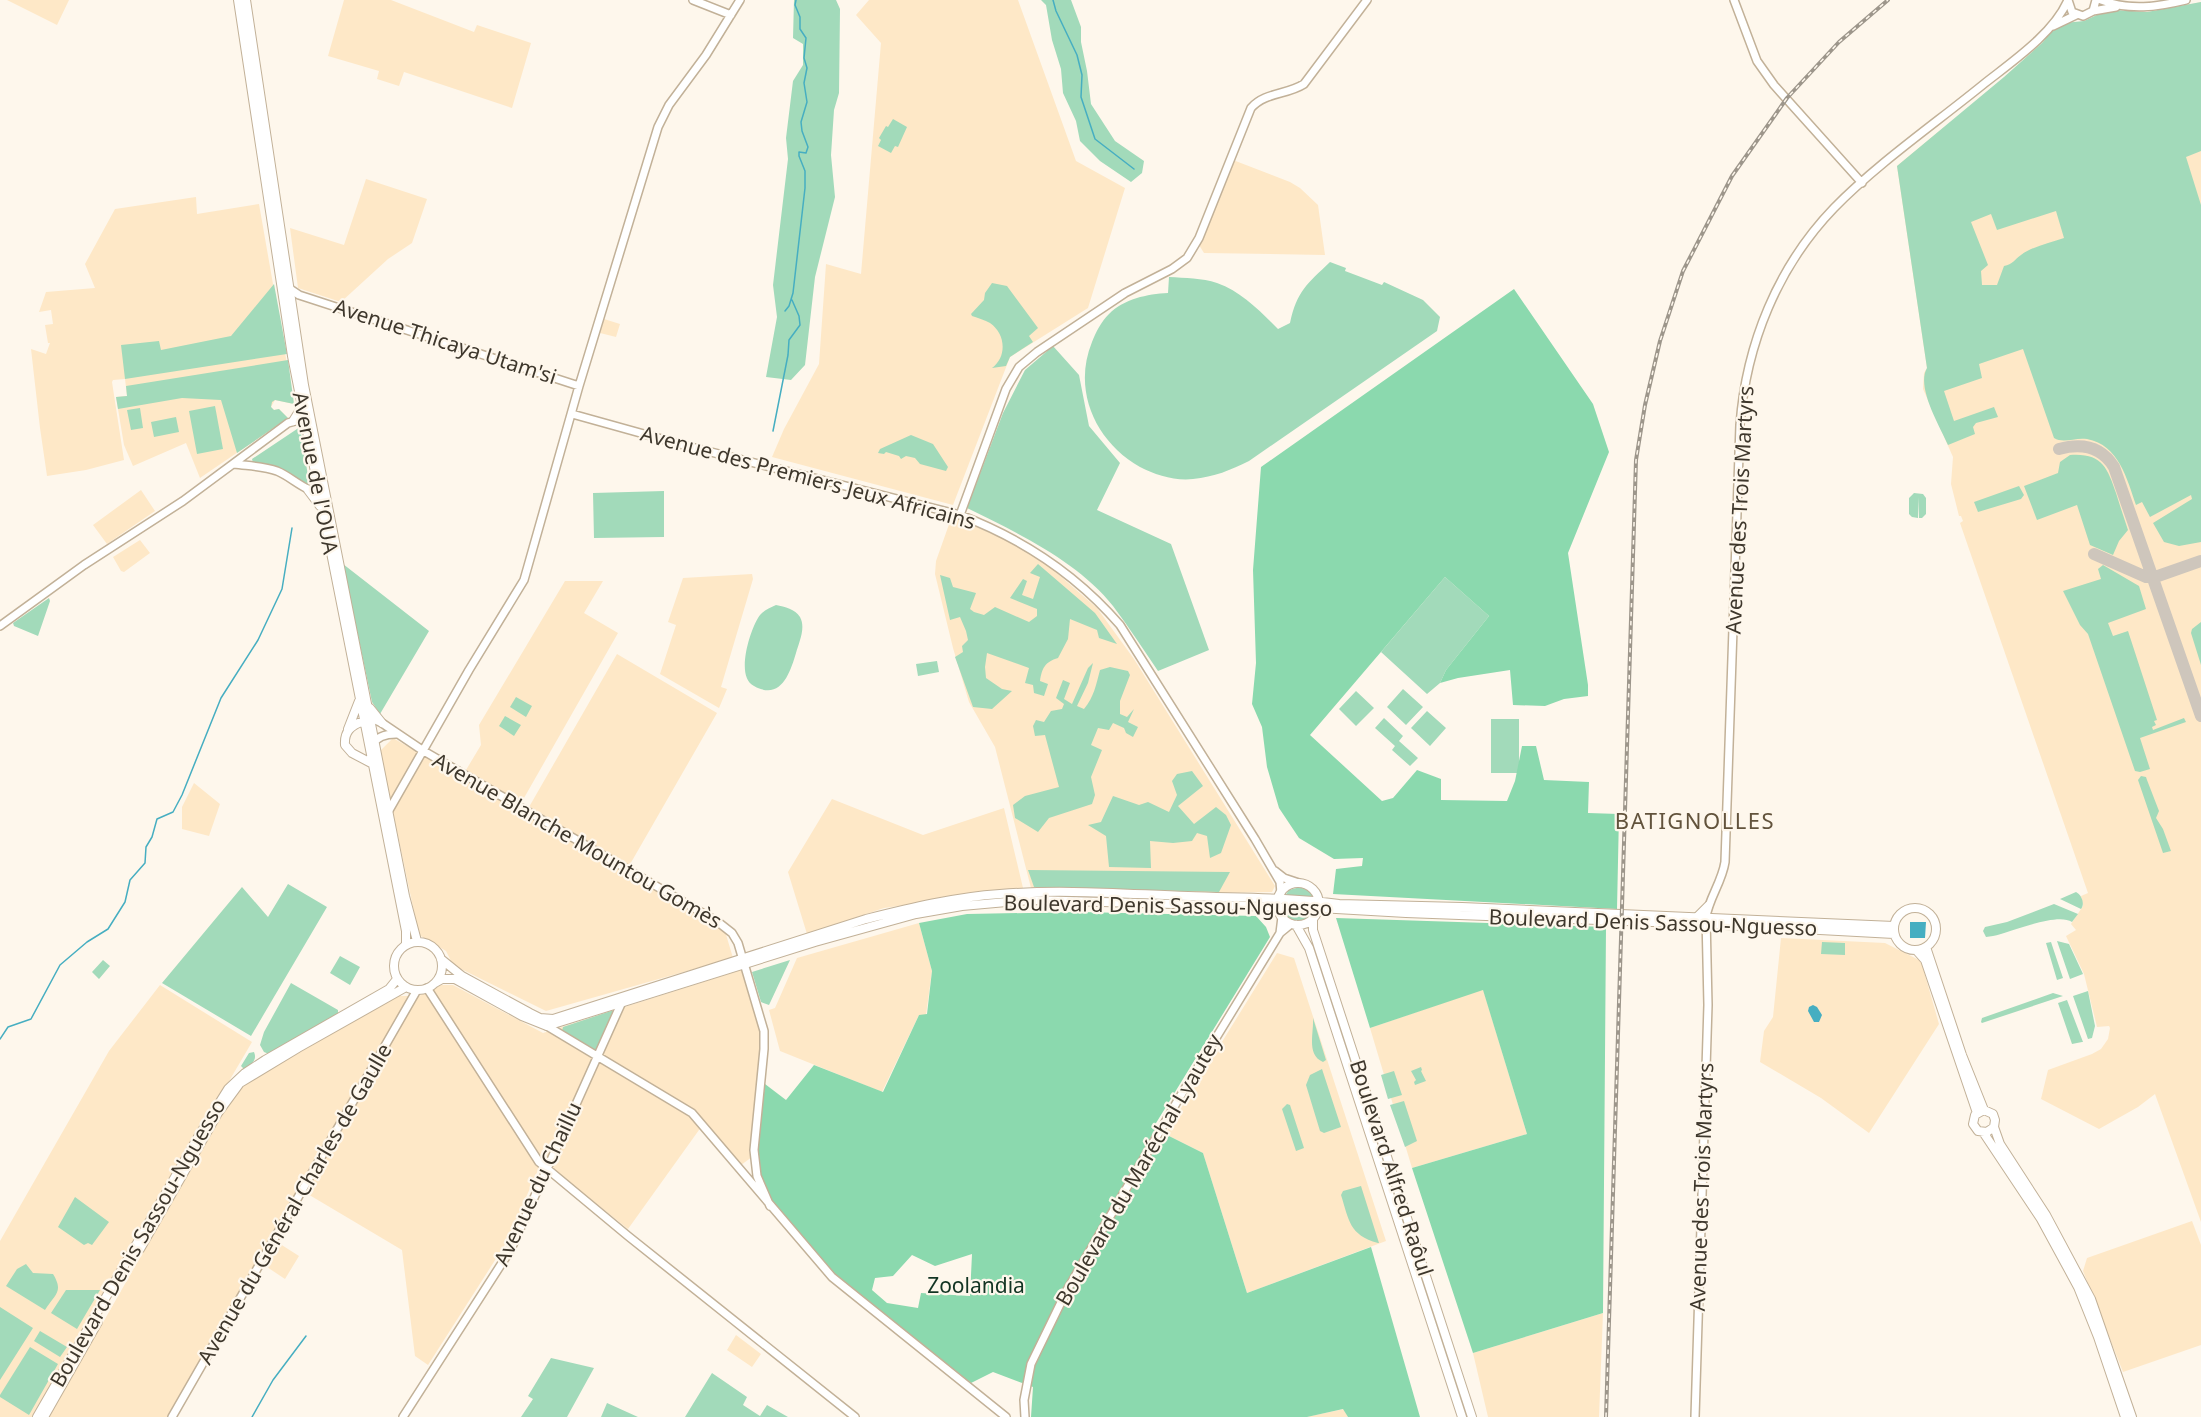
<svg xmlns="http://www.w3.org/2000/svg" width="2201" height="1417" font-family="'Noto Sans',sans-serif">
	<rect width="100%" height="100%" fill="#fef7ec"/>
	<path fill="#fee8c7" d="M7,0h62l-12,25z
		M344,0h47l83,32 3,-7 54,18 -19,65 -108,-36 -5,14 -22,-7 2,-8 -51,-15z
		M869,0h149l58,161 49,27 -37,120 -78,49 -57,148 -181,-48 12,-28 35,-65 7,-100 35,10 20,-231 -25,-28z
		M2201,2v1220l-46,-128 -17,13 -39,22 -58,-30 7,-29 44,-16 9,-5 7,-10 2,-11 -1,-2 -12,1 -13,-53 -18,-38 10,-6 -5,-6 12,-18 -2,-10 7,-3 -128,-370 3,-2 -2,-5h-2l-8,-32 2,-27 -30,-68 1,-16 3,-5 -30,-202 46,-38 221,-118z
		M1233,160l57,22 10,6 18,17 7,50 -121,-2 -5,-8z
		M366,179l61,20 -15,44 -24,16 -47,43 -43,-14 -8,-60 54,17z
		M196,197l1,17 62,-10 35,200 -19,-4 -4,7 3,3 5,-1 9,9 -88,60 -14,-35 -53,23 -9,-21 -8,-48 11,-1 -2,-17 -12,1 -1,2 12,78 -38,10 -39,6 -7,-48 -9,-79 15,5 4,-11h-2l-3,-18 8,-1 -2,-14 -12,2 7,-20 49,-4 -10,-24 30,-55z
		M604,319l16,5 -4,13 -16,-4z
		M141,490l14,21 -48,33 -14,-19z
		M952,516l65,29 34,23 46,40 37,51 141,227 -3,6 -52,1 -189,-5 -36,-141 -26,-45 -16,-54 -18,-74 1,-13z
		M140,540l10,13 -26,19 -3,-1 -8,-14z
		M752,574l1,5 -32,108 6,2 -8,19 -59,-34 16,-49 -8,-3 15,-44z
		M565,581h38l-19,32 34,20 -94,165 -5,3 -53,-31 15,-25 -2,-20z
		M617,654l100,59 -92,160 100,58 8,27 -187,53 -93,-46 -7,-14 -27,-16 -39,-184 13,-13 132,76z
		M194,783l26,21 -11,32 -27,-7v-22z
		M832,799l91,36 81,-27 19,80 -139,20 -77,26 -19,-62z
		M919,923l13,48 -6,44h-7l-37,77 -102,-41 -11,-41 6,-2 22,-50z
		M1781,938l104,5 36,18 18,63 -70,109 -48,-35 -61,-36 4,-31 9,-14z
		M1277,953l17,5 92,283 -139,52 -44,-140 -38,-19z
		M744,969l14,48 3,23 -9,117 -11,8 -37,-42 -76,106 -76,-61 -14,2 -32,73 -78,122 -13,-9 -13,-106 -96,-57 -29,49 22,14 -14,23 -21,-14 -88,152h-127l177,-310 14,-19 22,-14 134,-78h23l22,-11h12l90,48z
		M160,985l92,57 -220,375h-32v-176l109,-190z
		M1483,989l44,145 -115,34 -42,-140z
		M2192,1221l9,24v100l-78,27 -40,-101 4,-13z
		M1603,1313l-4,104h-111l-15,-64z
		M736,1335l25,19 -9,13 -25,-17z
		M1344,1409l4,8h-42z"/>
	<path fill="#a2daba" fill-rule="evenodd" d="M794,0h42l4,9 -1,84 -5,17 -3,45 4,42 -20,80 -10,88 -14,15 -25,-3 11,-60 -4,-32 15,-126 -2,-21 7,-57 10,-16v-21l-10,-6z
		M1041,0h30l10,27v15l6,29 4,33 24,37 29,20 -2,12 -11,9 -31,-21 -20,-20 -4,-20 -13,-28 -2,-24 -9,-29 -6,-35z
		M2201,2v149l-15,6 15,48v337l-22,4 -15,-4 -11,-19 39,-24 -1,-4 -41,22 -8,-15 -6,3c-9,-26 -17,-60 -49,-66 -12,-2 -23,5 -33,-1l-31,-89 -44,15 3,14 -38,13 10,30 40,-14 4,10 -22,6 -3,4 2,7 -27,11c-9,-20 -32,-58 -21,-77l-30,-202 107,-89 38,-34 11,-13 11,-7 20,-2 17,-8 15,-3 31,2zM2056,211l8,27c-14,5 -31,8 -43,17 -7,5 -8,9 -17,11l-7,19h-15l-1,-14 7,-6 -17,-43 20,-8 6,16z
		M893,119l14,8 -9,20 -3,-1 -4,7 -13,-7 3,-6 -2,-2 7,-12 2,1z
		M1330,262l16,6 -1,3 37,14 2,-3 39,18 17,17 -3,14 -188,130c-18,9 -35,16 -56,18 -18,2 -38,-4 -53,-12 -44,-25 -68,-76 -48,-125 4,-10 9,-20 17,-28 15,-15 38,-20 59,-21l1,-16c16,1 33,1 48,6 25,9 43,28 61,46l12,-6c7,-32 17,-39 40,-61z
		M992,283l15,3 31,42 -9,8 4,6 -23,15 -4,9 -14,2c15,-11 14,-34 -2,-45 -5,-3 -12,-5 -18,-7l-1,-2 13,-14 1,-7z
		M274,284l13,70 -162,25 -4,-34 38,-4 2,9 70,-14z
		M1053,346l26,29 10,51 31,37 -23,47 74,34 38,106 -51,21c-15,-22 -29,-44 -45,-65 -34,-44 -97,-74 -146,-98l36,-95 22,-43z
		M288,360l6,44 -19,-4 -3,2 -1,5 3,3 5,-1 9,9 -51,35 -16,-53 -39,-2 -64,11 -2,-12 11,-1 -1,-10z
		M215,406l8,43 -26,5 -8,-43z
		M140,408l3,20 -12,2 -4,-20z
		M176,417l3,15 -25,5 -3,-15z
		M300,427l10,61c-18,-11 -35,-23 -57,-25l-1,-4z
		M911,435l22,9 15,23 -2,4 -26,-7 -5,-6 -9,-2 -5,3 -2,-3 -13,-4 -2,2 -6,-1 2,-4z
		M2070,455c32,-2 37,12 46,38 4,13 8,25 12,37l-9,11 -6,14 -23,-10 -13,-40 -40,15 -13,-34 34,-13 2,-11z
		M2019,486l5,9 -3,4 -43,13 -4,-10z
		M664,491v46l-70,1 -1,-45z
		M1914,493l9,1 3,4v16l-4,4h-3l-1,-21v21l-6,-1 -3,-3v-16z
		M343,564l86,67 -49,83 -8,-12z
		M1038,564l57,49 22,31 -18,-6 -2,-8 -27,-11 -2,20 -10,19c-13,4 -16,10 -18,23l8,3 -4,12 -10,-3 -1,-8 -8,-2 4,-15 -42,-15 -2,14 1,11 16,11 10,2 -20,18 -19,-2 -18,-50 8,-5 -1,-6 6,-6 -2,-9 -6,-14 -10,3 -10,-45 10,3 3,9 23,6 -6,16 4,3 10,3 11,-8 34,15 8,-6v-7l-27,-11 13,-19 4,2 -5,14 11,4 7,-22 -10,-4z
		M2103,565l36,21 7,23 -38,14 5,13 15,-5 29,89 -3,1 2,4 -4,2 1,3 31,-12 2,4 -46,16 10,31 -10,3 -5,-1 -47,-137 -8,-9 -17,-34 38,-12 -3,-10z
		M1445,577l44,39 -43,54 -6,13 -13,11 -46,-42z
		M49,598l1,3 -12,35 -24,-10 -1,-3z
		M776,605c9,2 19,4 24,12 6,11 -1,25 -4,36 -6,20 -15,48 -42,33 -19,-9 -4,-55 4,-68 4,-7 11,-10 18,-13z
		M2201,622v43l-10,-32 1,-4z
		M937,661l2,11 -21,4 -2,-12z
		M1093,663l-5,20 -11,23 7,3c10,-12 12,-24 16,-39l10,-3 18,4 2,4 -10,26v13l7,3 7,-8 -6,13 10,5 -5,10 -7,-4 -2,-5 -11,-5 -4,7 -11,-2 -7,17 11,5 -11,27 4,18 -3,9 -43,14 -11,14 -23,-14 -2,-13 12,-9 34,-9 -14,-52 -10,1 -2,-10 3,-6 8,2 7,-11 11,-2 2,-5 -8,-6 7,-18 7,3 -6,16 8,5 16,-36z
		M1403,689l20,18 -17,18 -19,-18z
		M1356,691l18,17 -18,18 -17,-17z
		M516,697l16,9 -6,11 -16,-10z
		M1427,711l19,17 -16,18 -19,-18z
		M505,716l16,9 -7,11 -15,-10z
		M1384,718l19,18 -4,5 19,17 -8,8 -18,-16 3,-4 -20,-18z
		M1491,719h28v54h-28z
		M1192,771l11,15 -25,20 16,18 22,-17 10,8 5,10 -10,28 -11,5 -3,-22 -10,-3 -5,8 -19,2 -23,-2 1,27 -42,-1 -3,-31 -18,-11 13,-3 12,-26 26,9 9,-3 21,10 8,-17 -5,-14 5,-7z
		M2141,776l5,1 1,3 12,31 -3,7 7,11 8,22 -8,2 -25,-73z
		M1028,870l202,2 -11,20 -185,-5z
		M288,884l39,23 -76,129 -89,-53 80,-96 26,30z
		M1300,887l11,5 4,6 -31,-1 5,-7z
		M2076,892c6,3 9,12 5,17l-21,-10z
		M2054,904l24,10 -6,8c-15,-10 -61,10 -79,14l-7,1 -3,-6 2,-4 22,-5z
		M1284,912h30c-7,13 -23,13 -30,0z
		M2057,941l12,3 14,30 -13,5z
		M1822,942l23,1v12l-24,-1z
		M2051,942l12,36 -6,2 -11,-37z
		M340,956l20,11 -10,18 -20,-12z
		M103,960l7,6 -11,13 -7,-7z
		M790,960l-21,45 -8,-3 -9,-30z
		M291,983l47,27v4l-69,40 -5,-2 -4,-7 4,-13z
		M2088,991l7,35 -3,12 -4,1 -15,-43z
		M2053,993l10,3 -81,27 -1,-1 1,-4z
		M2067,1000l16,42h-1l-10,2 -14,-41z
		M611,1011h5l-18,37 -3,2 -33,-19 1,-4z
		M1313,1018l13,42 -3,2c-17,-7 -9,-29 -10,-44z
		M254,1052c4,9 -4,13 -10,17l-3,-3 8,-13z
		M1421,1067l1,3 -1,1 5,10 -11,4 -1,-3 2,-2 -5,-9z
		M1322,1069l19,58 -17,6 -4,-2 -14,-46 4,-10z
		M1394,1071l8,24 -14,4 -7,-24z
		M1404,1101l13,40 -12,6 -15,-42z
		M1287,1104l3,1 14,43 -8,3 -14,-42z
		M1361,1186l18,57h-1c-29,-8 -29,-23 -37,-48l2,-4z
		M75,1197l34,25 -17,23 -4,-2 -4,2 -26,-18z
		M26,1264l7,9 20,1c11,18 2,20 -8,36l-39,-24 11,-17z
		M66,1290h34l-23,39 -26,-16z
		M0,1307l33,21 -33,52z
		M40,1331l27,16 -7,10 -26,-16z
		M30,1347l28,17 -29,51 -29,-18v-2z
		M551,1358l43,10 -27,49h-46l12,-18 -5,-3z
		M712,1373l35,24 -4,8 17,11 7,-11 21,12h-103z
		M607,1403l31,14h-37z"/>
	<path fill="#8bd9ae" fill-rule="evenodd" d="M1514,289l79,115 16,48 -41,101 20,132v11l-24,3 -19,7 -32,-1 -3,-35 -52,8 -18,5 6,-13 43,-54 -44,-39 -135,158 72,66 11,-3 24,-28 24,9v21l66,1 8,-20 7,-35h14l8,34 45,2 -1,31 31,1 -2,95 -284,-15 3,-25 26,-3 1,-8 -29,1 -35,-21 -20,-30 -12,-41 -5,-40 -10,-23 4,-41 -3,-93 8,-103z
		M1081,912l175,4 10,11 4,10 -117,191 50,25 44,140 124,-46 49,170h-72l-5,-8 -36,8h-276l2,-30 -40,-15 -22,11 -125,-99c-27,-24 -80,-76 -86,-112 -4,-29 2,-59 5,-88l21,16 28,-35 69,27 36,-77 8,-1 5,-43 -13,-48 48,-9zM972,1254l-2,42 -49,-3 -3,15 -31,-5 -15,-13 3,-12 18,-2 19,-21 23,11z
		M1336,918l270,9 -3,386 -130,40 -61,-185 115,-34 -44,-144 -113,38z"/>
	<path fill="#46aec1" d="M1910,922h16l-1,16h-15z
		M1813,1005l4,2 5,8 -3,7h-5l-6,-11 1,-4z"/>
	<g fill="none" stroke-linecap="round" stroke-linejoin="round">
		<path stroke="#46aec1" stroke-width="1.5" d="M1053,0l3,11 21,44 5,20 -1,22 14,42 39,30
			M785,311l4,-5 4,-13 12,-105v-17l-6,-15v-4l7,1 2,-6 -6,-16 -1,-9 6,-20 -3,-19 3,-15 -3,-10 2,-20 -6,-9v-12l-5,-12 1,-5
			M773,431l15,-76 1,-15 11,-15 -1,-9 -7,-16
			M0,1039l8,-12 23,-8 29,-54 27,-23 21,-13 17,-27 5,-22 15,-17 1,-16 6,-10 5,-18 16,-7 9,-17 39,-97 37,-58 24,-51 10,-61
			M252,1417l21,-37 33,-44"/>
		<path stroke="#cec6bc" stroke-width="12" d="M2059,449c22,-6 42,-3 55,18l87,249
			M2094,554l52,23 12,-1 43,-15"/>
		<g stroke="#c2b198" stroke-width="10">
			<path id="secondary" d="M693,0l38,15
				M1734,0l23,61 17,24 88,98
				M2068,0l4,12 11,4 10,-5 3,-11
				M2101,0c29,11 56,7 85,0
				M2093,11l23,-4
				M2053,26l23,-11
				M287,287l12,8 280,91
				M572,414l115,32 273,69c63,24 116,59 160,110l135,214 25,43 1,11
				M234,464c15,2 29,2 43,7 17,7 28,22 47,21
				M960,515l46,-126 13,-22 18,-15 88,-59 47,-24 15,-11 12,-20 52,-130c14,-16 36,-13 53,-24l63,-84
				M0,626l84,-61 99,-64 105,-78 22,-6
				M365,720l6,-2 11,5 40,27 296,172 14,11 6,10 26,88v18l-10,101 3,26 13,30
				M372,745c5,-9 15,-11 24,-11
				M388,812l81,-142 55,-90 55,-194 79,-259 11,-22 37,-50 34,-55
				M1275,871l9,7 15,5
				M1280,933l2,-16
				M427,988l112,174 89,74 227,181
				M547,1026l145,87 140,164 174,140
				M172,1417l245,-427
				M403,1417l108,-168 110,-245
				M1025,1417l-1,-17 7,-36 36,-74 111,-190 102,-167 11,-9
				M1695,1417l13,-412 -2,-88c3,-19 16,-35 19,-55l15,-437c6,-81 38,-159 94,-217 44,-45 102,-85 151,-125 28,-22 69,-50 83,-83"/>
		</g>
		<g stroke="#c2b198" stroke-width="10">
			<path id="primary" d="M238,0l54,356 114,575v13
				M246,0l58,385 101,511 12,45
				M293,421l8,-13
				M308,490l12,16
				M370,708l12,15
				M363,721c-12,5 -19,10 -18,24l7,8 19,10
				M348,729l11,-28
				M1277 904a21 21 0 1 1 42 0a21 21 0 1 1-42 0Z
				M1894 929a21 21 0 1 1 42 0a21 21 0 1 1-42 0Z
				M1697,917l11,-11
				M1313,918v12l159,487
				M1296,925l13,23 153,469
				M394 966a24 24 0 1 1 48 0a24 24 0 1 1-48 0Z
				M1926,947l36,108 22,55
				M1917,951l8,9 52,153
				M441,959l21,17 68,37 10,5 13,1 313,-100c44,-11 89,-22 134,-25 63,-5 126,0 188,2 50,2 101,1 151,8l123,3 432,19
				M435,983l7,-4h13l67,37 25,10 268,-84 101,-28 46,-8 68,-6 289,8 87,5 300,11 188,10
				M1994,1127l-7,5 -9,-1 -5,-7 2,-9 9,-5 9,4 2,6 -1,7 6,17 46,71 45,84 41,118
				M1983,1132l58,87 37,68 20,50 27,80
				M140,1249l78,-136 22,-30 58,-35 108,-61
				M37,1417l161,-280 30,-48 17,-16 20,-13 124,-71 8,-10
				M44,1417l54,-95"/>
		</g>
		<use href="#secondary" stroke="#fff" stroke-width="7"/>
		<use href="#primary" stroke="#fff" stroke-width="8"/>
		<g stroke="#9d968b" stroke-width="4">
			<path id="rail" d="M1606,1417l30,-957 9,-55 15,-64 23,-70 49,-95 55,-78 52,-56 49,-42"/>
		</g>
		<use href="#rail" stroke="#fef7ec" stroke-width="1.5" stroke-dasharray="4.5" stroke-linecap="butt"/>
	</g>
	<g text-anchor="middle" stroke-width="4.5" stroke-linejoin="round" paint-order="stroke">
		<g font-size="21" fill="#3e372c" stroke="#fef7ec">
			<text transform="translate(445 342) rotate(18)" y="7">Avenue Thicaya Utam'si</text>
			<text transform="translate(315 473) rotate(79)" y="7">Avenue de l'OUA</text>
			<text transform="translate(808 478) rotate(15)" y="7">Avenue des Premiers Jeux Africains</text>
			<text transform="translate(1740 510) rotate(-87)" y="7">Avenue des Trois Martyrs</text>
			<text transform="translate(577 841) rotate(30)" y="7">Avenue Blanche Mountou Gomès</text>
			<text transform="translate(1168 906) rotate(1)" y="7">Boulevard Denis Sassou-Nguesso</text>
			<text transform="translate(1653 923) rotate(2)" y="7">Boulevard Denis Sassou-Nguesso</text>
			<text transform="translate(1391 1168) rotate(72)" y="7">Boulevard Alfred Raôul</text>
			<text transform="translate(1139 1170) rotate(-60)" y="7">Boulevard du Maréchal Lyautey</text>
			<text transform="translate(538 1184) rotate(-65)" y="7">Avenue du Chaillu</text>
			<text transform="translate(1702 1187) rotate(-88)" y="7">Avenue des Trois Martyrs</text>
			<text transform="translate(295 1204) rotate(-60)" y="7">Avenue du Général Charles de Gaulle</text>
			<text transform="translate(138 1243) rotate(-60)" y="7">Boulevard Denis Sassou-Nguesso</text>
		</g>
		<g font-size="21" fill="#123423" stroke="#fef7ec">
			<text x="976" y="1293">Zoolandia</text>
		</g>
		<g font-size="22" letter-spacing="1.5" fill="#62533c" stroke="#fef7ec">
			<text x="1695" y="829">BATIGNOLLES</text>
		</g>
	</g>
</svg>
